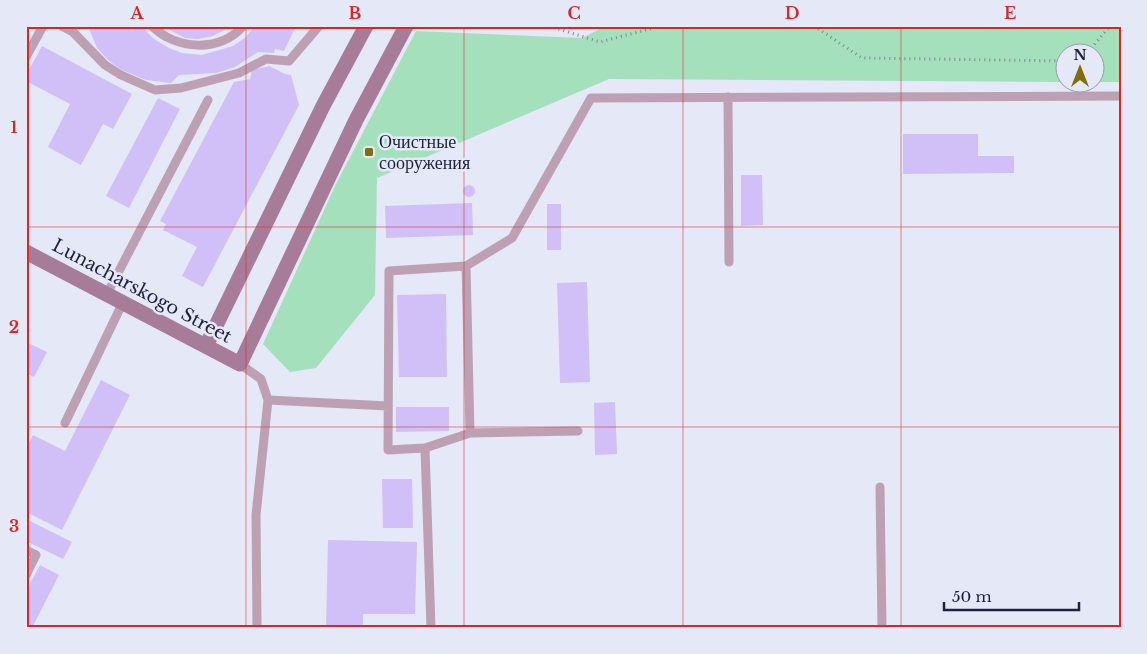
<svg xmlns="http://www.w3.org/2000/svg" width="1147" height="654" font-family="'Libre Baskerville',serif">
	<rect width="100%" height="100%" fill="#e5e8f7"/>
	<path fill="#a3e0bb" d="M606,26h515v56h-26l-1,-30h-30v30l-455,-3 -232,99 -2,117 -59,73 -26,4 -27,-28 73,-160 80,-153 166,7z"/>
	<path fill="#d0c0f7" d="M88,26h53l13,13 15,9 13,5 20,2 31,-9 13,-9 9,-11h41l-12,25 -9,-2 -1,4 -16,-1 -23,15 -19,6 -37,2 -8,8 -25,-3 -24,-10 -13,-9 -12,-13z
		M162,26h70l-19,10 -15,3 -13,-1z
		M42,46l90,48 -19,35 -10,-5 -22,41 -33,-18 22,-43 -44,-23v-6z
		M269,66l16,8 6,1 8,30 -96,182 -21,-11 15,-29 -34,-17 3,-6 -6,-3 74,-139 16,-3 2,-9z
		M158,98l22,11 -51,99 -23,-12z
		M903,134h75v22h36v17l-111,1z
		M741,175h21l1,50 -22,1z
		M463 191a6 6 0 1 1 12 0a6 6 0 1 1-12 0Z
		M472,203l1,32 -87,3 -1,-32z
		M547,204h14v46h-14z
		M587,282l3,100 -30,1 -3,-100z
		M446,294l1,83h-48l-2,-82z
		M26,342l21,10 -13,25 -8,-4z
		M101,380l29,15 -68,135 -36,-18v-63l7,-14 32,16z
		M615,402l2,52 -22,1 -1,-52z
		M396,407h53v24l-53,1z
		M382,479h30l1,49h-30z
		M26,519l46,23 -9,17 -37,-18z
		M328,540l89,2 -2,72h-52v14h-37z
		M40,565l19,10 -27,53h-6v-37z"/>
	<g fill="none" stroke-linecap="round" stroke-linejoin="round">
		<path stroke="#83869c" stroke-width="3" stroke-dasharray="1 4" stroke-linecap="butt" d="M549,26l51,16 61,-16
			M814,26l48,32 202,3
			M1088,52l22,-26"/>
		<path stroke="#bda0b4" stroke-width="9" d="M62,26l11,6 32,33 16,10 34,15 26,-2 58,-15 27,-14 23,2 30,-35
			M152,26c24,24 68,27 91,0
			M26,57l17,-31
			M728,97l1,165
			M466,266l4,167
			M107,294l101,-194
			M240,364l21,15 7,21 -12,115 1,113
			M268,400l120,6
			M65,423l58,-121
			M578,431l-108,2 -45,15 -37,2 1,-179 77,-5 46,-28 79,-140 530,-2
			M425,448l6,180
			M880,487l2,141
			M26,550l10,5 -10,20"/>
		<path stroke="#a67c99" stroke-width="15" d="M26,252l214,112 116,-244 50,-94
			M206,346l117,-240 43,-80"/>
	</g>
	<path fill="none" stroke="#d62828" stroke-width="1" stroke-opacity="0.55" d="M246,26v602M464,26v602M683,26v602M901,26v602M26,227h1095M26,427h1095"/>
	<rect fill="#806e0c" stroke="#e5e8f7" stroke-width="2" x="364" y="147" width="10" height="10" rx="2.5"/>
	<g text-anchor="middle" stroke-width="5" stroke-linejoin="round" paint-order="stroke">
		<g font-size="18" fill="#1f223f" stroke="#e5e8f7" text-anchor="start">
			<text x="379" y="148">Очистные<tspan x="379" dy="21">сооружения</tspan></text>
		</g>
		<g font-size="18" fill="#1f223f" stroke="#e5e8f7">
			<text transform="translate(142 291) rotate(28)" y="6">Lunacharskogo Street</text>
		</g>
	</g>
	<rect width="1147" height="654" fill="none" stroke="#e5e8f7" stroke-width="55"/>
	<g transform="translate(1080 68)"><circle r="24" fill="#e5e8f7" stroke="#9699ad"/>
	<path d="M0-4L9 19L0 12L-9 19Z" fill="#806e0c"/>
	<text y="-8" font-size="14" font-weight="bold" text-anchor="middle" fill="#1f223f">N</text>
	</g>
	<path d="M944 602v8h135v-8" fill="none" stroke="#1f223f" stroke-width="2.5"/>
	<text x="952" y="602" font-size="15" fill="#1f223f" stroke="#e5e8f7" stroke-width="4" paint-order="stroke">50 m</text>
	<rect x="28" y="28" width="1092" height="598" fill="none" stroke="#d62828" stroke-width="2"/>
	<g font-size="16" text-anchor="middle" font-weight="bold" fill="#d62828">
		<text x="137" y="19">A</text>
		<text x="355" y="19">B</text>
		<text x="574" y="19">C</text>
		<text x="792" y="19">D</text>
		<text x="1010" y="19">E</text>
		<text x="14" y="133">1</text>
		<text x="14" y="333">2</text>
		<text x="14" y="532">3</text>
	</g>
</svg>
